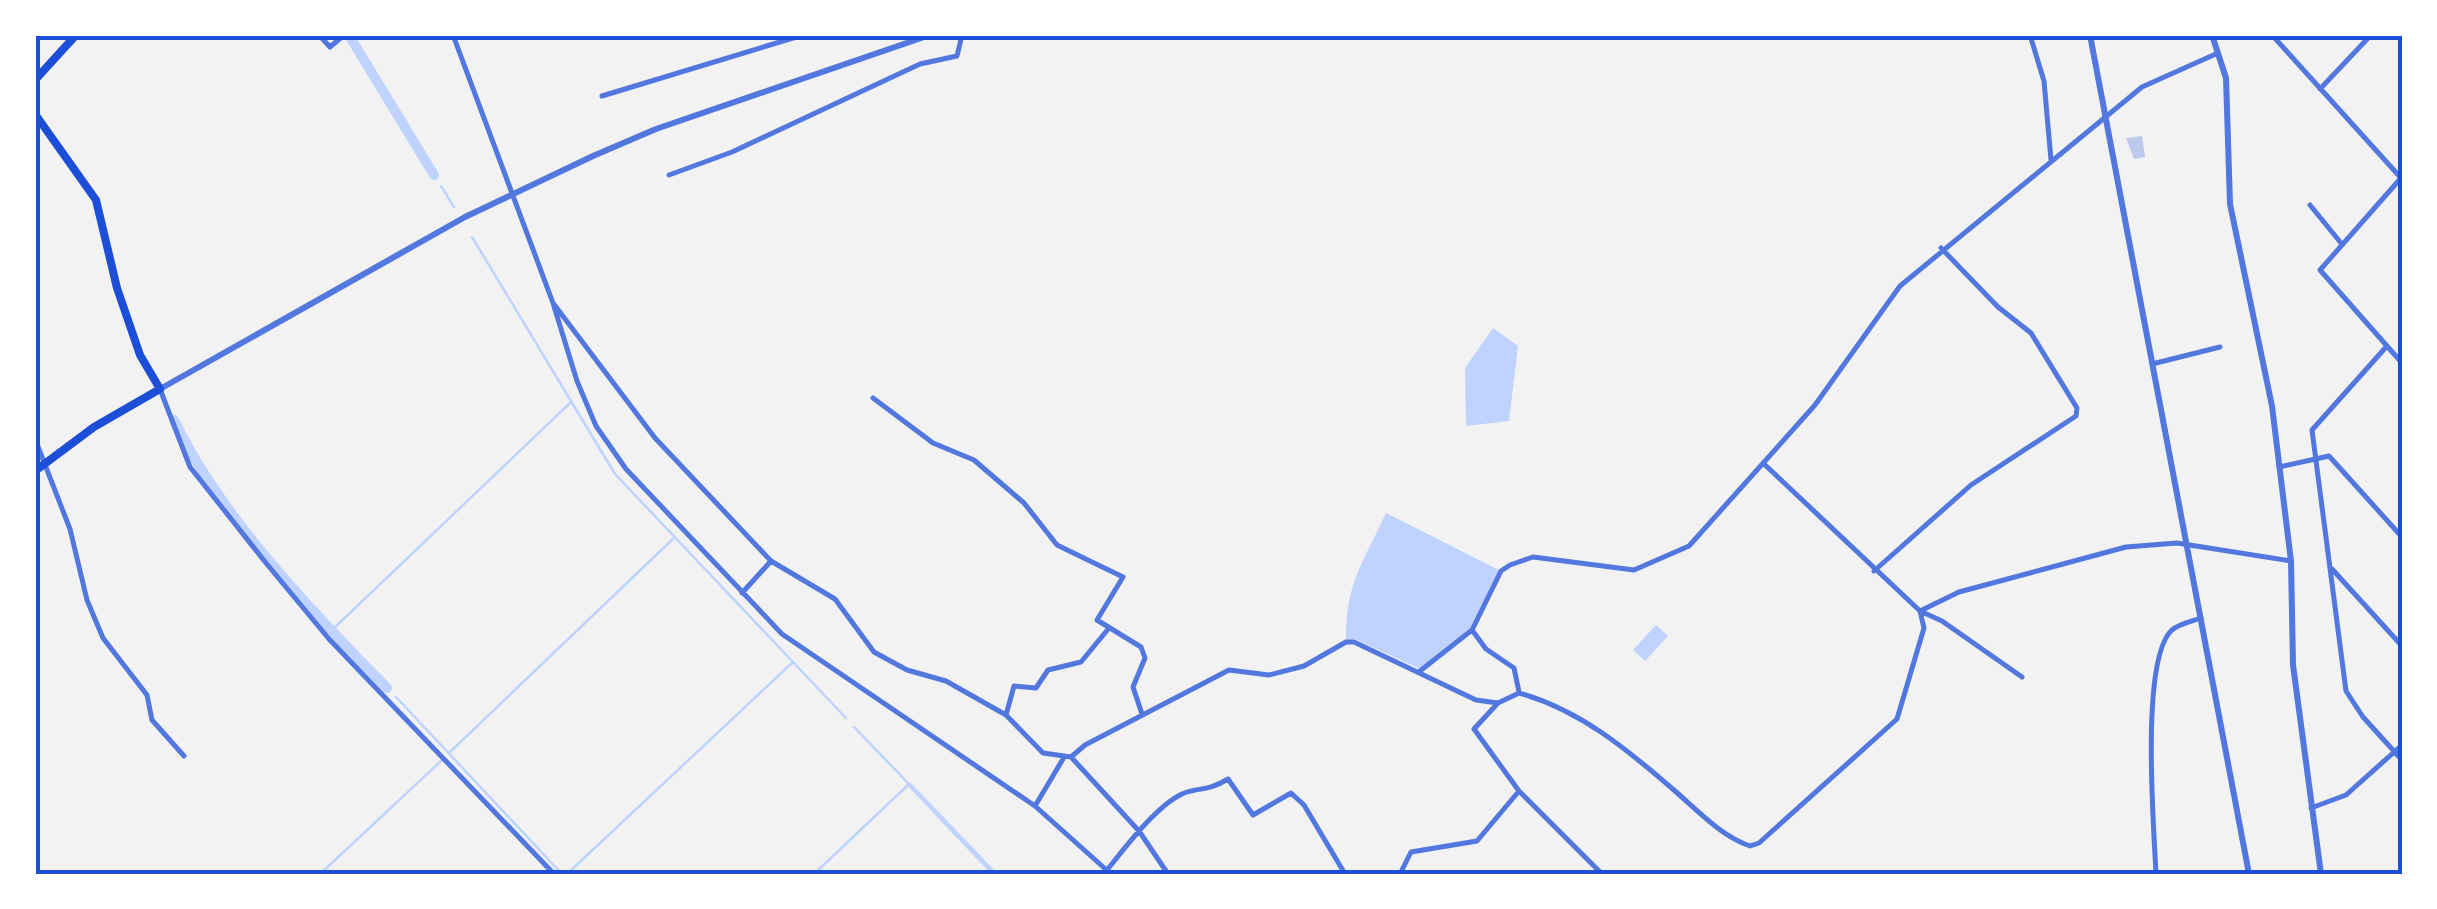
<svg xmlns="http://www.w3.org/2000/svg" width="2437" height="909" font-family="'Alegreya Sans',sans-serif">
	<rect width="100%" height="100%" fill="#f2f2f2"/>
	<path fill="#bfd3fe" d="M1493,328l25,18 -9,75 -43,5 -1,-58z
		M1386,513l113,57 -29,58 -50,41 -65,-30 -9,1c-1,-56 18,-79 40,-127z
		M1656,625l12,11 -23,25 -12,-11z
		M911,783l87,91h-7l-85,-90z"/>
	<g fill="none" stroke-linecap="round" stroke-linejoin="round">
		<path stroke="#bfd3fe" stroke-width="2.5" d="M441,186l13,21
			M472,237l143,237 231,244
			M331,631l239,-228
			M396,697l166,177
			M854,727l55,57
			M450,752l224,-214
			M320,874l121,-113
			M567,874l225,-211
			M814,874l94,-89"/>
		<path stroke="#bfd3fe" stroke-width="10" d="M350,37l84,138
			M174,420c45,95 139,193 213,268"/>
	</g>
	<path fill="#bdc9ec" d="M2142,136l3,21 -11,2 -8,-21z"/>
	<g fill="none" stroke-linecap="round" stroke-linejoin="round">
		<path stroke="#5277de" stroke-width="5" d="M319,35l11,12 14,-12
			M453,35l100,268 24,78 19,45 30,43 156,165 253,172 76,68
			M2030,35l14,46 7,79
			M2272,35l129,143
			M2320,89l51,-54
			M602,96l201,-61
			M669,175l63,-23 188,-88 37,-8 5,-21
			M2401,178l-81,92 82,93
			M2310,205l31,38
			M553,303l102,135 116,123 64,38 39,53 33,18 39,11 60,34 37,38 28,4 14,-12 144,-75 40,5 35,-9 42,-24h8l122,58 22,3
			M2387,346l-75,84 34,261 17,26 39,43
			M2152,364l68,-17
			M160,389l30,78 76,96 63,76 225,235
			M873,398l60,45 41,17 50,43 33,42 66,32 -26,43 44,27 4,11 -12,29 9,27
			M35,439l35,90 17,71 16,38 44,57 5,25 32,36
			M1763,463l157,148 22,10 80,56
			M2279,467l50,-11 73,81
			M2332,569l70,77
			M1874,571l97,-86 105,-69 1,-8 -46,-75 -33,-26 -57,-59
			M742,593l29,-32
			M1920,611l39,-19 167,-45 51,-4 114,18
			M1472,630l14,19 28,19 5,24
			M1420,671l52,-41 29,-59 9,-6 23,-8 101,13 55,-24 126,-141 85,-119 242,-199 76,-34
			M1006,715l8,-29 22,2 12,-18 33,-8 28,-34
			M1071,757l68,74 29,43
			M1035,806l28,-47
			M2311,808l35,-13 56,-50
			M1107,870c18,-22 49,-64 75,-76 15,-7 25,-2 46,-15l25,36 38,-22 13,12 41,69
			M1400,874l11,-22 66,-11 42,-50
			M1602,874l-83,-83 -45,-62 24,-26 21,-10c61,17 109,57 156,98 23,20 46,45 75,55l9,-3 138,-124 27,-91 -4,-17
			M2156,874c-2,-46 -16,-215 16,-244 7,-6 21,-9 29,-12"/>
		<path stroke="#5277de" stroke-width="6" d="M2090,35l159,839
			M2212,35l14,43 4,126 42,202 19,155 2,104 28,209
			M160,389l305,-172 128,-61 63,-27 274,-94"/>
		<path stroke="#1d4ed8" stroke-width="8" d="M35,80l41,-45
			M35,114l61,86 21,88 23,67 20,34 -66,38 -59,44"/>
	</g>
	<rect width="2437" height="909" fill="none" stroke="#ffffff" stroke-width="75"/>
	<rect x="38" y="38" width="2362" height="834" fill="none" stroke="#1d4ed8" stroke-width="4"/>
</svg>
